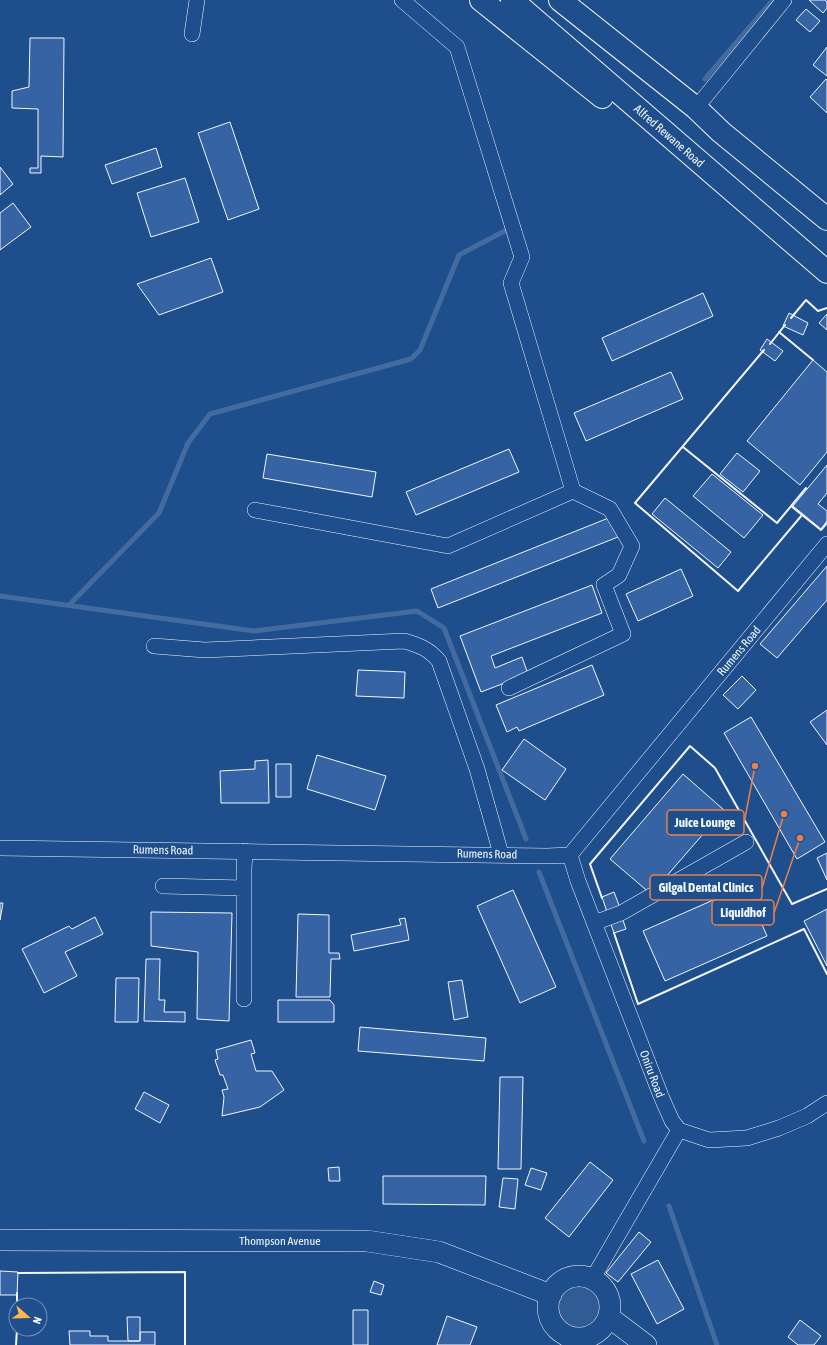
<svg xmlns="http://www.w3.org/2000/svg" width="827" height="1345" font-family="'Asap Condensed',sans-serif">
	<rect width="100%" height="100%" fill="#1f4e8c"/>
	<path fill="#305b95" stroke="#a8bbd7" d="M558 1306a22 22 0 1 1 44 0a22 22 0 1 1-44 0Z"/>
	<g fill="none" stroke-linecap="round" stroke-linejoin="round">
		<path stroke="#446ba0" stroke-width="5" d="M705,79l68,-79
			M0,596l254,35 163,-20 27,17 82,211
			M69,605l90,-92 29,-70 22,-29 201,-55 9,-9 39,-95 53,-28
			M539,872l105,269
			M669,1206l48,139"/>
	</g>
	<path fill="#3563a3" stroke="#f2f6ff" d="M809,0h16l2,2v6l-4,5z
		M806,9l14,12 -10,11 -14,-12z
		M30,38h34l-1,119 -22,-1v17h-11v-5h8v-59l-26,-1v-17l17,-4z
		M827,47v29l-14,-11z
		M826,79l1,1v33l-17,-16z
		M230,122l29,87 -31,11 -30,-87z
		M156,148l6,19 -50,17 -7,-19z
		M0,167l13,17 -13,11z
		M185,178l14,44 -48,15 -14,-44z
		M13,203l18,24 -31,23v-37z
		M211,258l12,34 -64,23 -22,-31z
		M703,293l10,23 -101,45 -10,-23z
		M789,313l19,10 -5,12 -20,-9z
		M827,314v16l-8,-7z
		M767,339l16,12 -8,10 -15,-11z
		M813,360l14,12v80l-27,33 -53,-44z
		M671,372l12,27 -97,42 -12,-28z
		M509,449l10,23 -103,43 -10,-23z
		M737,453l23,18 -17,21 -23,-18z
		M267,454l109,18 -4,25 -109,-19z
		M827,465v28l-9,11 9,7v10l-6,8 -28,-23z
		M712,474l51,41 -19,23 -51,-42z
		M665,498l66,54 -13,16 -66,-54z
		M611,517l7,20 -180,71 -7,-19z
		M827,566v34l-50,58 -17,-14z
		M681,569l12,27 -55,25 -12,-27z
		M592,585l10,28 -111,43 4,12 27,-11 6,17 -47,18 -21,-56z
		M592,665l12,30 -85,36 -2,-4 -10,5 -11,-27z
		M358,670l47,2 -1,26 -48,-2z
		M742,676l14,14 -18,19 -15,-14z
		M827,710v35l-17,-23z
		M751,717l74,125 -28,17 -73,-126z
		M524,739l42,30 -21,31 -43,-30z
		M317,755l69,21 -11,34 -68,-21z
		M268,760l1,43h-48l-1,-32 35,-2v-8z
		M276,764h15v33h-15z
		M683,774l41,36 -73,84 -41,-35z
		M827,853v27l-10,-22z
		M745,886l22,50 -102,45 -22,-50z
		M513,890l43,97 -36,16 -43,-97z
		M614,892l6,16 -13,4 -5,-15z
		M0,903h3l-3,17z
		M619,909l7,20 -12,4 -7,-20z
		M827,909v57l-23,-45z
		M151,912l81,1 -3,108 -32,-2 1,-67 -47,-6z
		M298,914l31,1v38h10l1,6h-9l-1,38h-34z
		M95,917l8,17 -38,18 12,24 -33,17 -22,-44 47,-23 3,3z
		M405,918l4,22 -55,11 -3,-16 50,-10 -2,-6z
		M146,959h14l-1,41h6l-1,12h21v10l-41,-1z
		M116,978h23l-1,44h-23z
		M462,980l6,37 -14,3 -6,-38z
		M278,1000h52l4,5v17h-56z
		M360,1027l126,11 -2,23 -126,-10z
		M251,1040l4,13 -4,1 5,17h16l12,19 -24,17 -38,9 2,-19 -2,-7 6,-1 -5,-14h-3l-5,-15 3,-1 -2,-9z
		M500,1077h23l-2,92h-23z
		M144,1092l25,13 -9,18 -25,-14z
		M590,1162l23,18 -44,57 -24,-19z
		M339,1167l1,14h-11l-1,-13z
		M531,1168l16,5 -6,17 -16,-5z
		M383,1176h103l-1,29 -102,-1z
		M503,1178l15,1 -3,30 -16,-2z
		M639,1232l12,10 -33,40 -12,-9z
		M658,1260l26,49 -27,15 -26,-50z
		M0,1271l18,1 -1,23h-17z
		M374,1281l10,4 -3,10 -11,-3z
		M353,1310h15v35h-15z
		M447,1316l30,11 -7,18h-33z
		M127,1317h13v24h-12z
		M800,1320l21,16 -7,9h-16l-10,-8z
		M69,1331h21v5h18v5h32v-9h15v13h-85z"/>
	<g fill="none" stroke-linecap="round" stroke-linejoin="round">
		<g stroke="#f2f6ff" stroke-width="16">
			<path id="street" d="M402,0l55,47 65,210 -11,26 62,208 37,18 22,37 -13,29 -15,10 19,49 -114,54
				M192,34l5,-34
				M696,108l88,-108
				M255,510l193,36 125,-55
				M154,646l51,4 199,-9c15,4 25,8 35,20l38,108 24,85
				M0,848l547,8 23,-1 257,-311
				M570,855l8,26 83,215 11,25 7,9 -86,148
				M163,886l81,2
				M594,923l27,-10 125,-71
				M244,999v-130l1,-18
				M679,1130l30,10 38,-2 32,-10 28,-12 20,-13
				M569,1345l4,-8"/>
		</g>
		<g stroke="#f2f6ff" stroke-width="22">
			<path id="secondary" d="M0,1240l367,1 72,11 112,43
				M548 1307a31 31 0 1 1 62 0a31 31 0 1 1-62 0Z
				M609,1317l37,28"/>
		</g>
		<g stroke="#f2f6ff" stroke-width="24">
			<path id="primary" d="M481,0l121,97
				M512,0l315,272
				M560,0l136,108 25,24 106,87"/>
		</g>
		<use href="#street" stroke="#1f4e8c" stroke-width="15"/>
		<use href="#secondary" stroke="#1f4e8c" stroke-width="21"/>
		<use href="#primary" stroke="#1f4e8c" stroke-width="22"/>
		<path stroke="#f2f6ff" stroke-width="2" d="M791,318l15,-18 12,11 9,-3
			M779,332l34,28
			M770,344l15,-19
			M764,350l-129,153 103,88 64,-76
			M683,447l94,76 29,-35
			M791,506l30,24 6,-7
			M602,898l-12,-34 100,-118 25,22 77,136 35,-15
			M614,933l24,71 166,-75 23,45
			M18,1273l167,-1v73
			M17,1305v-12
			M16,1345l1,-16"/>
	</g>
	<g text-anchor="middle" stroke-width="3" stroke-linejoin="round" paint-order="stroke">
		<g font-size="12" fill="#f2f6ff" stroke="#1f4e8c">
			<text transform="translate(669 136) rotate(41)" y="4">Alfred Rewane Road</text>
			<text transform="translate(739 651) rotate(-50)" y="4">Rumens Road</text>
			<text transform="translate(163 850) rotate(1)" y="4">Rumens Road</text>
			<text transform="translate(487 854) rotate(1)" y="4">Rumens Road</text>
			<text transform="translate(652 1074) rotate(69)" y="4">Oniru Road</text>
			<text x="280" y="1245">Thompson Avenue</text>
		</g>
	</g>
	<path fill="none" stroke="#ea8049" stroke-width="1.5" d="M755 766L744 823M784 814L762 888M800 838L774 913"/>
	<g fill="#ea8049" stroke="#1f4e8c" stroke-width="1.5">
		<circle cx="755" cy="766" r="4"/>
		<circle cx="784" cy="814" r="4"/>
		<circle cx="800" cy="838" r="4"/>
	</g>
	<g fill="#1f4e8c" stroke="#ea8049" stroke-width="1.5">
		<rect x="667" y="810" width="77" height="25" rx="4"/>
		<rect x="650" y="875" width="112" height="25" rx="4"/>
		<rect x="712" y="900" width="62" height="25" rx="4"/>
	</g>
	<g font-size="13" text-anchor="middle" font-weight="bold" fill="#f2f6ff">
		<text x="705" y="827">Juice Lounge</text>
		<text x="706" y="892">Gilgal Dental Clinics</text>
		<text x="743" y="917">Liquidhof</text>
	</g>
	<g transform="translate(28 1317) rotate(110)"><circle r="19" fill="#1f4e8c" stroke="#7391ba"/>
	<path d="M0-3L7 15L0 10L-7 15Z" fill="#ffb74d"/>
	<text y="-6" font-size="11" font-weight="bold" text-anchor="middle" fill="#f2f6ff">N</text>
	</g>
</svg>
